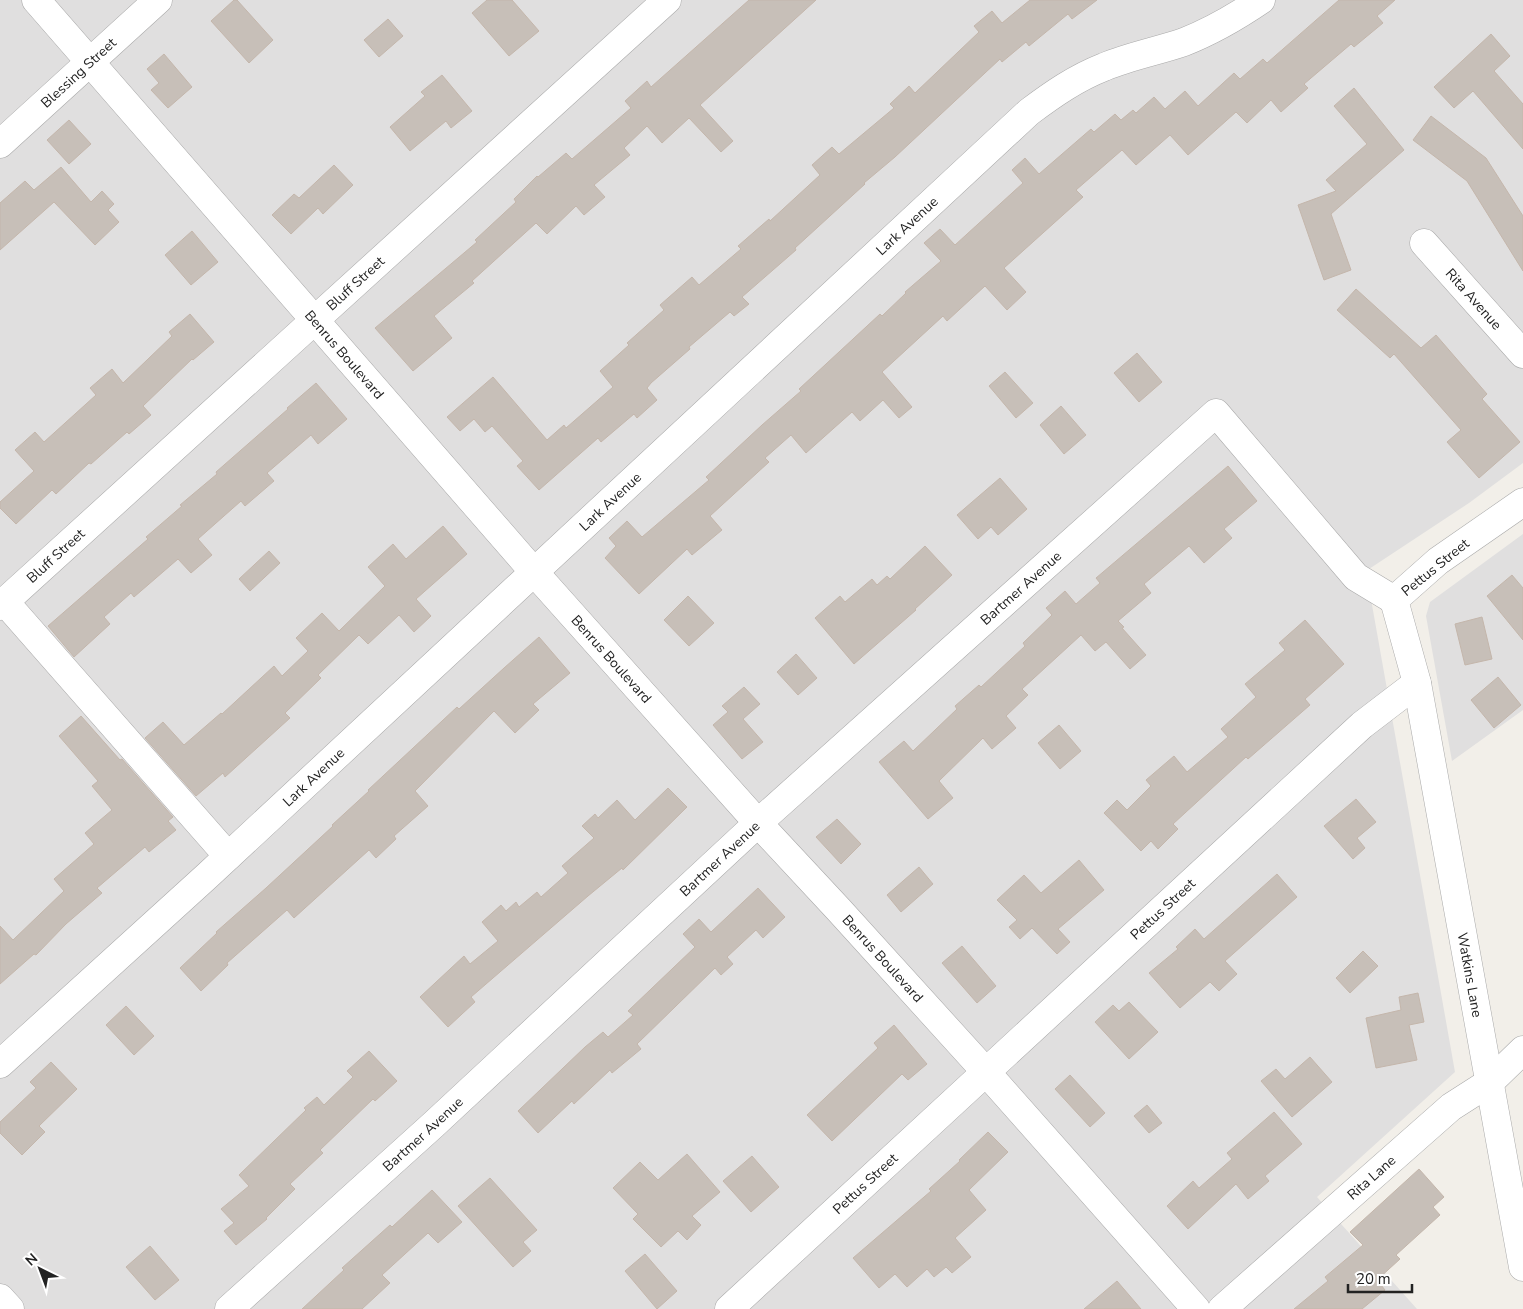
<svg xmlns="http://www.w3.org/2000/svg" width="1523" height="1309" font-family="'Nunito Sans',sans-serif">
	<rect width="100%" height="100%" fill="#f2efe9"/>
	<path fill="#e0dfdf" d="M0,0h1523v463l-54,40 -103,68 89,501 -138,125 100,112h-1417z
		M1523,534v176l-71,51 -26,-145 4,-14z"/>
	<path fill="#c7bfb8" stroke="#c4b6ab" d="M234,0h3l36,40 -24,23 -38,-42z
		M487,0h25l27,31 -30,25 -37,-43z
		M749,0h67l-116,105 33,36 -12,11 -32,-34 -27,25 -15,-17 -23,22 6,7 -36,30 11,12 -21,18 -8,-9 -29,28 -11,-11 -64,58 2,2 -40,33 18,22 -39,33 -38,-43 102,-86 -2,-2 41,-38 -2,-3 23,-23 1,1 28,-24 6,6 59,-51 -6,-7 22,-20 4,6z
		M1030,0h67l-25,19 -4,-5 -39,32 -3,-4 -24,20 -2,-3 -105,98 -31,26 1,1 -70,64 1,2 -54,47 7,7 -15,12 -4,-4 -41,35 1,2 -39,34 -4,5 10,12 -20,18 -3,-4 -33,28 -3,-4 -59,52 -22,-24 6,-5 -31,-35 -7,6 -11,-13 -14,12 -13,-14 46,-40 54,63 17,-15 2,3 47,-41 -13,-16 29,-26 -2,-2 37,-33 -4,-5 32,-28 7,8 42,-36 -3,-3 31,-27 1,2 50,-46 -8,-10 20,-18 7,7 55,-46 -4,-4 19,-18 6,7 64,-61 -5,-6 18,-15 10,12z
		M1339,0h56l-18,16 6,7 -29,24 -3,-3 -47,40 4,4 -27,24 -10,-12 -24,23 -11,-11 -48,43 -18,-20 -34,30 -14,-15 -46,40 7,7 -79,71 22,24 -19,18 -22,-24 -38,35 -4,-5 -61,56 30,35 -13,11 -16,-18 -23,21 -8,-9 -46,41 -15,-18 -26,23 4,4 -59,54 12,14 -30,25 -5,-6 -48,45 -34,-36 11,-12 -7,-8 18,-17 15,16 67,-57 -3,-3 56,-52 39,-34 -2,-2 81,-75 2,2 24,-23 -1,-1 36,-31 -17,-18 16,-14 15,16 68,-62 -11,-13 13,-12 14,16 52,-45 3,3 21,-18 6,6 12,-10 3,3 18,-16 11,12 20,-18 13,15 36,-33 6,6 23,-20 4,4z
		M388,19l15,17 -24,21 -15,-17z
		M1491,34l19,22 -16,15 29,33v45l-50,-58 -19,17 -20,-21z
		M164,54l28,33 -24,21 -17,-18 8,-7 -12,-14z
		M442,75l30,36 -21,17 -5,-7 -36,30 -20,-24 35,-31 -4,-4z
		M1354,88l50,62 -73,64 20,56 -27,10 -26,-75 38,-14 -10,-11 41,-36 -33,-38z
		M1431,116l55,42 37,58v55l-56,-90 -54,-41z
		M69,120l22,24 -22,20 -22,-24z
		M334,165l19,20 -30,29 -5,-6 -27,26 -19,-19 22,-21 5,4z
		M61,167l30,35 11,-11 12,13 -6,6 11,12 -24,23 -41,-43 -54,48v-47l25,-22 9,9z
		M192,231l26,31 -27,23 -26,-30z
		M1356,289l65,59 15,-13 51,59 -5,5 38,43 -41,36 -32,-36 14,-12 -67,-76 -4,4 -53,-48z
		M190,314l24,28 -21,18 -1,-1 -49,47 8,9 -22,19 -2,-2 -36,32 -2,-1 -33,31 -4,-4 -36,34 -16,-16v-6l34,-31 -19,-21 20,-18 9,10 52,-47 -6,-7 22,-19 11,14 49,-47 -3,-4z
		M1137,353l25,29 -23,20 -25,-29z
		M1005,372l28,31 -17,15 -27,-32z
		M316,383l31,36 -29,25 -7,-9 -44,38 7,8 -29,25 -4,-5 -43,38 14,16 -21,18 -13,-14 -44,38 -3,-4 -27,24 6,7 -36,33 -26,-31 100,-87 -2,-2 36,-31 -2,-1 37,-31 -1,-2 72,-63 -1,-1z
		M1061,406l25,29 -22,19 -24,-29z
		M1228,466l29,35 -33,28 8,9 -28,25 -15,-17 -45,38 7,9 -33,28 6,6 -2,1 24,27 -16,14 -24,-27 -11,9 -14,-16 -59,54 6,6 -22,21 10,12 -24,21 -9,-11 -44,43 14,17 -25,21 -49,-57 25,-21 9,10 44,-42 -2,-3 24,-21 2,2 44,-41 -2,-3 29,-28 -6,-7 19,-17 11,13 24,-21 -4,-5z
		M1000,478l27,31 -29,26 -7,-8 -13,12 -21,-24z
		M443,526l24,28 -51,45 15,17 -17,16 -15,-17 -31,29 -9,-9 -41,40 3,3 -36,35 5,5 -65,59 -2,-4 -27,23 -51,-58 18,-16 21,23 37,-32 1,1 52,-48 8,10 26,-25 -12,-13 26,-25 17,18 46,-45 -17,-19 25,-23 13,15z
		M925,546l27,29 -37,34 1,1 -62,54 -39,-46 25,-22 5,6 27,-23 5,6 10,-9 3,3z
		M269,551l11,12 -30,28 -11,-12z
		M1512,575l11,13v52l-36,-44z
		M688,596l26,27 -25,23 -25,-26z
		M1482,617l10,42 -27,6 -10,-41z
		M1305,620l39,44 -39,35 5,6 -62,54 -2,-2 -73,67 5,5 -20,20 -7,-8 -10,10 -37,-38 13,-13 10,10 24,-24 -5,-6 28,-24 13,16 41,-35 -7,-8 35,-32 -11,-13 40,-34 -6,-7z
		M539,637l31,36 -37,31 6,6 -24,23 -21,-22 -79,80 13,15 -34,30 2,3 -20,19 -7,-8 -75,68 -7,-8 -60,53 1,2 -27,26 -21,-23 37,-35 -1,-1 50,-44 67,-62 -1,-1 37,-34 -1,-1 89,-83 2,2 45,-41z
		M796,654l21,24 -19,17 -21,-23z
		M1498,677l23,28 -27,23 -23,-28z
		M744,687l16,17 -17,15 20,23 -21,17 -29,-34 15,-13 -6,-6z
		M81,716l39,44 2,-1 51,58 -5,4 8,9 -27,22 -4,-5 -48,41 5,5 -36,31 -30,31 -2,-1 -34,30v-58l13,14 51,-49 -10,-12 40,-35 -9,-11 27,-23 -20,-24 6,-5 -39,-45z
		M1059,725l22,26 -21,18 -22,-26z
		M668,788l19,19 -64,63 -1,-2 -34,28 -117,101 4,5 -27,25 -28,-30 44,-41 6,8 28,-23 -16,-19 19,-17 5,6 10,-9 3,5 18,-15 4,5 27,-24 -6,-7 32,-28 -12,-12 13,-12 3,4 19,-18 18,20z
		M1356,799l20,23 -19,16 8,10 -12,11 -29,-33z
		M837,819l24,25 -20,20 -25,-27z
		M1079,860l25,30 -46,39 12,13 -13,12 -25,-26 -12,11 -11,-12 8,-7 -20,-20 27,-25 17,18z
		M919,867l14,17 -32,28 -14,-17z
		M1277,874l20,23 -72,64 12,13 -18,17 -9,-9 -30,26 -31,-35 29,-24 -2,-2 19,-18 9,10z
		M758,888l27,29 -22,21 -7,-8 -29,27 6,7 -12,11 -6,-7 -78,76 4,5 -29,24 -2,-3 -36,34 -2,-3 -34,32 -20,-22 67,-64 18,-15 5,5 25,-22 -5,-4 67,-64 -12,-13 16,-15 12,13z
		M962,946l34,40 -19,17 -35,-40z
		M1363,951l15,15 -28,27 -14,-15z
		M1418,993l6,29 -15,3 8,35 -41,8 -10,-50 35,-8 -2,-13z
		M1129,1002l29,30 -29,27 -34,-37 18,-17 6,6z
		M126,1006l28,30 -20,19 -28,-30z
		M894,1025l33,39 -19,16 -6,-6 -70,67 -25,-26 71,-67 -4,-5z
		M369,1051l28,30 -22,20 -2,-2 -53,51 3,3 -33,31 5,5 -29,29 1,1 -31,26 -12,-14 10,-8 -13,-14 28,-23 -10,-11 67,-65 -2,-2 13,-11 7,8 29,-28 -6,-6z
		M1310,1057l22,25 -40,35 -31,-36 15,-12 9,10z
		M51,1062l26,27 -38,37 6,6 -23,23 -22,-22v-11l36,-34 -6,-6z
		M1070,1075l35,38 -15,14 -35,-38z
		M1147,1105l15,18 -13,10 -15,-17z
		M1274,1112l28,32 -37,32 4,5 -21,18 -12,-15 -48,45 -21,-23 26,-25 6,7 33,-29 -5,-6z
		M988,1132l20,20 -39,38 17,20 -31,28 16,19 -19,16 -6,-6 -12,10 -7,-8 -20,18 -12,-13 -16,14 -26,-30 78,-67 -2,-2 31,-28 -1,-1z
		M687,1154l33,38 -28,24 9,9 -14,15 -9,-9 -17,16 -28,-28 5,-5 -25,-26 27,-26 18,18z
		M752,1156l27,31 -28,25 -28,-31z
		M1419,1169l25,28 -11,10 7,8 -44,40 4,4 -23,21 8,10 -23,19h-68l34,-28 -3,-4 38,-32 -13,-13z
		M490,1178l47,52 -14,12 8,9 -18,16 -55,-61z
		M432,1190l30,32 -24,21 -10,-10 -46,42 8,8 -28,26h-60l42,-39 -2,-2 48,-43 2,2z
		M150,1246l29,34 -24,20 -29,-33z
		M645,1254l32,37 -20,18 -32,-38z
		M1117,1281l24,28h-57z"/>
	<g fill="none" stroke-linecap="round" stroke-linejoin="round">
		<g stroke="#a9a9a9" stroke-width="29">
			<g id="minor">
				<path id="s1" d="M36,0l498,572 224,251 81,87 147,162 210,237"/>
				<path id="s2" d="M0,144l158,-144"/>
				<path id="s3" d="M1424,243l99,111"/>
				<path id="s4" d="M1523,502l-85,59 -44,39 23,83 106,584"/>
				<path d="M5,602l223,254"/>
				<path id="s5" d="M0,606l667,-606"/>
				<path id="s6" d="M0,1064l207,-188 822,-764c24,-18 47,-34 75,-45 26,-11 54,-16 80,-25 28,-11 52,-25 77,-42"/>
				<path d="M0,1298l10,11"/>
				<path id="s7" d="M229,1309l204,-184 325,-302 458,-410 140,164 38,23"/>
				<path id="s8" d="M729,1309l633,-584 55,-42"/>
				<path id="s9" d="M1222,1309l229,-202 39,-25 33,-32"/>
			</g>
		</g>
		<use href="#minor" stroke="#fff" stroke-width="28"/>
	</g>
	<g text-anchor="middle" stroke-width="4" stroke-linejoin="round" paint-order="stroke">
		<g font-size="14" fill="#222" stroke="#fff">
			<text dy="5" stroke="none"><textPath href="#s2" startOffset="106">Blessing Street</textPath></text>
			<text dy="5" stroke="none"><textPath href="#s6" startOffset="1235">Lark Avenue</textPath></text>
			<text dy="5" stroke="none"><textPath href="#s5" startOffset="480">Bluff Street</textPath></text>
			<text dy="5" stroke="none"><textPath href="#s3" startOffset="75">Rita Avenue</textPath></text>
			<text dy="5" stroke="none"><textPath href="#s1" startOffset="470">Benrus Boulevard</textPath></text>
			<text dy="5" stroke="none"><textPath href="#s6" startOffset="830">Lark Avenue</textPath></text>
			<text dy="5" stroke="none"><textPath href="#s5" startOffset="75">Bluff Street</textPath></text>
			<text transform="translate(1435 567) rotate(-39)" y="5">Pettus Street</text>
			<text dy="5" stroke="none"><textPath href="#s7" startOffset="1071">Bartmer Avenue</textPath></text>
			<text dy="5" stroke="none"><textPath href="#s1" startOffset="875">Benrus Boulevard</textPath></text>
			<text dy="5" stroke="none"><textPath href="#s6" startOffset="425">Lark Avenue</textPath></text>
			<text dy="5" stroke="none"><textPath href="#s7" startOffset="666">Bartmer Avenue</textPath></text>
			<text dy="5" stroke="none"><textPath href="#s8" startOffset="590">Pettus Street</textPath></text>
			<text dy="5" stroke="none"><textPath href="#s1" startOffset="1279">Benrus Boulevard</textPath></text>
			<text dy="5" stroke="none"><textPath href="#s4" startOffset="545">Watkins Lane</textPath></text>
			<text dy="5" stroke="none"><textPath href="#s7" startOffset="261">Bartmer Avenue</textPath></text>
			<text dy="5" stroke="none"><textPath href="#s9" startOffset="199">Rita Lane</textPath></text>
			<text dy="5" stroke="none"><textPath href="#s8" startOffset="185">Pettus Street</textPath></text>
		</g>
	</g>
	<g transform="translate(40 1269) rotate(318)" stroke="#ffffff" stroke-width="4" paint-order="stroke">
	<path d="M0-4L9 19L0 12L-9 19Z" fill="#222222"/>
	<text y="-8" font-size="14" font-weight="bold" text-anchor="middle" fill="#222222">N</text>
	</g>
	<path d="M1348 1284v8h64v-8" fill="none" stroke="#222222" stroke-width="2.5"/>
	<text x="1356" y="1284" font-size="15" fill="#222222" stroke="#ffffff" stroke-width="4" paint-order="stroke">20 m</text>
</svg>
